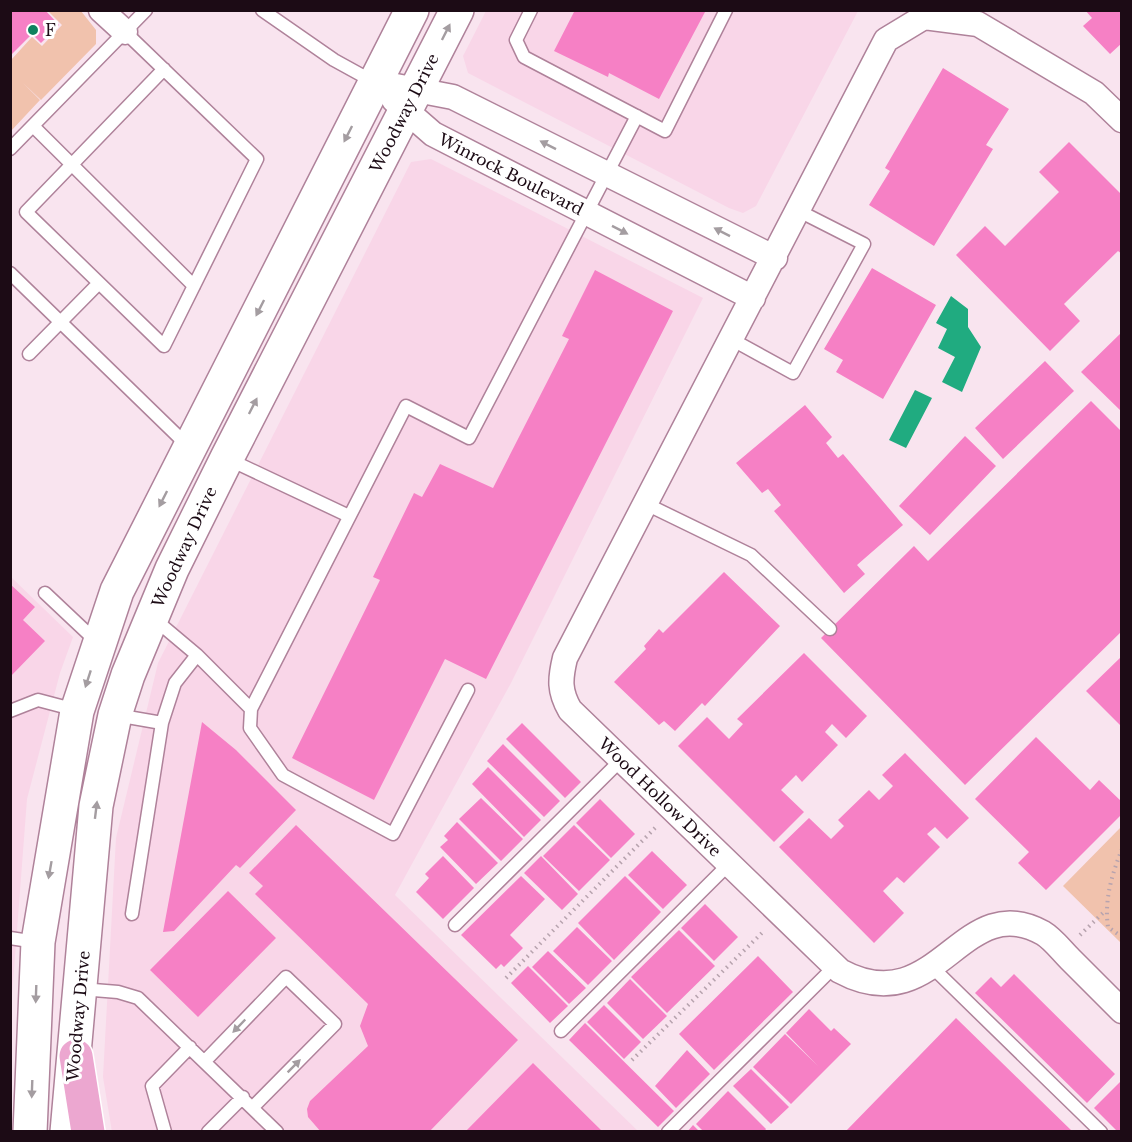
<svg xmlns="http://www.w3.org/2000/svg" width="1132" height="1142" font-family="'Libre Baskerville',serif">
	<rect width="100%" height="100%" fill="#f9e4ef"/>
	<path fill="#f9d6e8" d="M486,11h372l-102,195 -13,7 -14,-5 -261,-135 -5,-17z
		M431,159l272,139 -192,385 -116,212 243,236 -526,1 -9,-55 13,-239 42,-175 253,-501z
		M11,577l62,60 -13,36 -33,126 -16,210z"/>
	<path fill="#f1c2ad" d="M48,11h33l15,19v14l-55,56 -18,-17 17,17 -29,31v-71l21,-23 10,9 20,-21z
		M1121,827v116l-58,-57z"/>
	<path fill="#20ab80" d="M951,296l17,13v18l13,20 -19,45 -20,-10 13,-25 -17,-9 9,-19 -11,-6z
		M915,390l17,8 -26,50 -17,-8z"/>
	<path fill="#f680c5" d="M10,10h35l14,15 -18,18 -9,-9 -22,22z
		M575,10h129l1,2 -46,87 -50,-26 -1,4 -54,-26z
		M1085,10h37v33l-12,11 -27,-28 9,-8z
		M943,68l66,41 -23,36 7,4 -59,97 -65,-41 21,-34 -5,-3z
		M1069,142l53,53v59l-4,-3 -54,53 16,17 -30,30 -94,-96 29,-29 20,20 54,-54 -20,-20z
		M872,268l64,37 -53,94 -47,-27 7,-12 -19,-11z
		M595,270l78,41 -187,368 -41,-20 -71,141 -82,-42 88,-178 -7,-3 41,-84 8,4 18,-33 53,24 76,-149 -7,-3z
		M1122,332v80l-41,-40z
		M1045,361l29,30 -71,68 -28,-31z
		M1091,401l31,31v199l-157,154 -144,-147 93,-92 14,15z
		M805,405l27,32 -6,6 12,15 5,-4 60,71 -46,40 8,9 -21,19 -70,-82 7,-6 -13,-16 -6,4 -26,-30z
		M965,436l31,30 -66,69 -31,-29z
		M724,572l56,54 -75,80 -3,-3 -27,28 -11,-10 -5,4 -45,-43 32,-33 -2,-3 15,-17 4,4z
		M10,584l25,23 -12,13 22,21 -35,36z
		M804,653l63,63 -21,22 -14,-14 -7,8 13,13 -36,37 -6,-7 -15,15 23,22 -30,30 -96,-96 29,-29 22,22 14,-15 -6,-5z
		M1122,656v71l-36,-36z
		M202,722l34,28 60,60 -56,58 -4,-3 -62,66 -11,1z
		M522,723l59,59 -16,16 -59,-59z
		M1036,737l54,53 9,-10 23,22v12l-76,76 -28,-27 11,-11 -54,-53z
		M503,744l57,57 -16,16 -57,-56z
		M905,753l64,65 -22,21 -12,-12 -8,7 13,13 -36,36 -7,-6 -14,14 21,22 -30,30 -95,-96 30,-29 22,21 13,-13 -6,-6 31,-30 10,10 14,-14 -11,-11z
		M488,767l53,53 -17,17 -52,-53z
		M481,798l42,41 -22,22 -42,-42z
		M600,799l35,35 -24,24 -35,-35z
		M457,822l41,41 -22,21 -36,-37 8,-7 -4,-4z
		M296,825l222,215 -89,92h-108l-13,-15 -1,-8 3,-8 58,-55 -8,-20 8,-22 -113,-110 8,-8 -14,-13z
		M574,825l36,35 -31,31 -36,-35z
		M652,851l35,34 -24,24 -35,-34z
		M443,856l31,32 -31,31 -27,-27 13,-14 -4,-4z
		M541,856l37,38 -16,16 -38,-37z
		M521,876l24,23 -35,36 13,13 -19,19 -3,-3 -5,5 -35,-34z
		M625,876l36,36 -47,48 -36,-37z
		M228,891l48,47 -78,79 -48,-47z
		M705,904l33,33 -24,24 -33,-33z
		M577,927l35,34 -24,24 -35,-34z
		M679,930l36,36 -48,47 -36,-36z
		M548,951l38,37 -17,16 -37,-37z
		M758,956l35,36 -79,78 -35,-36z
		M528,966l40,40 -18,17 -39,-40z
		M1014,974l101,100 -28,29 -112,-110 16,-16 10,10z
		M630,979l37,37 -24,23 -36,-36z
		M604,1005l37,37 -17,17 -37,-37z
		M809,1009l22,22 3,-3 17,16 -60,60 -38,-37 32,-33 33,32 -32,-33z
		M956,1018l117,114h-228z
		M585,1023l89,88 -16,16 -89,-87z
		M687,1050l23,24 -34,34 -21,-22z
		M533,1063l70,69h-138z
		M751,1069l38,38 -18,17 -38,-38z
		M1122,1080v52h-4l-24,-24z
		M728,1091l38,38 -2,3h-60l-8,-8z
		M693,1125l7,7h-13z"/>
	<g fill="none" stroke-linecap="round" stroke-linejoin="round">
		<g stroke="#af829a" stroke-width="15">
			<path id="lane" d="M262,10l72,50 40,22
				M531,10l-15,30 8,17 141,74 61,-121
				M125,32l132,127 -93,187 -138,-134 138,-143
				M33,126l161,160
				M10,149l136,-139
				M10,273l178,173
				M731,339l62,34 71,-129 -65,-33
				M29,354l70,-71
				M228,459l121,57
				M644,503l107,52 79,74
				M45,593l52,49
				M153,618l44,37 54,54 -1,19 33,47 110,59 75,-144
				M251,709l155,-303 63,32 168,-322
				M10,711l28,-11 38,10
				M116,715l46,8
				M132,914l30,-191 13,-40 22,-28
				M455,925l166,-165
				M10,938l26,4
				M931,966l170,166
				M81,989l37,3 20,6 139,134
				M561,1031l168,-167
				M205,1061l81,-84 49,47 -82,83
				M165,1132l-13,-46 38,-39
				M208,1132l35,-35
				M668,1132l167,-166"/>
		</g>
		<g stroke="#af829a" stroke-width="27">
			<path id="street" d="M101,10l24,22
				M375,82l78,15 322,161
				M394,100l39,34 320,164
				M1122,120l-28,-27 -116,-69 -54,-7 -38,23 -321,618c-5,21 -6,33 5,52l270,261c98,53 121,-84 203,-38 10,6 18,17 27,26 17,17 34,34 52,52"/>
		</g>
		<g stroke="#af829a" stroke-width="36">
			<path id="secondary" d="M30,1132l8,-190 39,-231 40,-120 295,-581
				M67,1132l29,-326 19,-91 13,-40 44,-106 55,-111 230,-448"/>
		</g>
		<g stroke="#fff" stroke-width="36">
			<path id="primary" d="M76,1056l12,76"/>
		</g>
		<path stroke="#b7a3ae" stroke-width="4" stroke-dasharray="1.5 4.5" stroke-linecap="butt" d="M1122,849c-10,25 -18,51 -14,78l14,10
			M1080,935l25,-24
			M506,978l152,-153
			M632,1060l133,-130"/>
		<use href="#lane" stroke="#fff" stroke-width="12"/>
		<use href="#street" stroke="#fff" stroke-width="24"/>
		<use href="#secondary" stroke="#fff" stroke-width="33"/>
		<use href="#primary" stroke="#eca7d0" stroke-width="33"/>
	</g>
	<defs><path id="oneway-solid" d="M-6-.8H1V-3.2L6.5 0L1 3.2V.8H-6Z" transform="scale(1.5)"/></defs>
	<g fill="#a49da1">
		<use href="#oneway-solid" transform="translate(446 32) rotate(-63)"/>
		<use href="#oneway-solid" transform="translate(348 134) rotate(117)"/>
		<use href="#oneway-solid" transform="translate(548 145) rotate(-153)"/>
		<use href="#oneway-solid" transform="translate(620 230) rotate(27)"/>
		<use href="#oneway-solid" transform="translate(722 232) rotate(-153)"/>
		<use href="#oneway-solid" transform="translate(260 308) rotate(117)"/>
		<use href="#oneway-solid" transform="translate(253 406) rotate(-63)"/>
		<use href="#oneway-solid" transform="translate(163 499) rotate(117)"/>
		<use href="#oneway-solid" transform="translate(88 679) rotate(108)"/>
		<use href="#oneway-solid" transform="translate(96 810) rotate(-83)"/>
		<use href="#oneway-solid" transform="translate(50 870) rotate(100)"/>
		<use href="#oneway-solid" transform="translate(36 994) rotate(92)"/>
		<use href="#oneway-solid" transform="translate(239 1026) rotate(134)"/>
		<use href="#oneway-solid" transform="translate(294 1066) rotate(-45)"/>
		<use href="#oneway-solid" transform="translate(32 1089) rotate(92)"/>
	</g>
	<circle fill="#0f815f" stroke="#fff" stroke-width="2" cx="33" cy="30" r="6"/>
	<g text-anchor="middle" stroke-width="6" stroke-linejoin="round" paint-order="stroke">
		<g font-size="16" fill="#1c0b15" stroke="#fff" text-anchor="start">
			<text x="45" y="36">F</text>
		</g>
		<g font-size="16" fill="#1c0b15" stroke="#fff">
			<text transform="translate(404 113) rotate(-63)" y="6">Woodway Drive</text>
			<text transform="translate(511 174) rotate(27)" y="6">Winrock Boulevard</text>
			<text transform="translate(184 547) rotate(-65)" y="6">Woodway Drive</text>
			<text transform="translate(660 797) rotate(44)" y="6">Wood Hollow Drive</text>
			<text transform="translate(78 1016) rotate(-85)" y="6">Woodway Drive</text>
		</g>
	</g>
	<rect width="1132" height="1142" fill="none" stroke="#1c0b15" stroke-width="24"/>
</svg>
